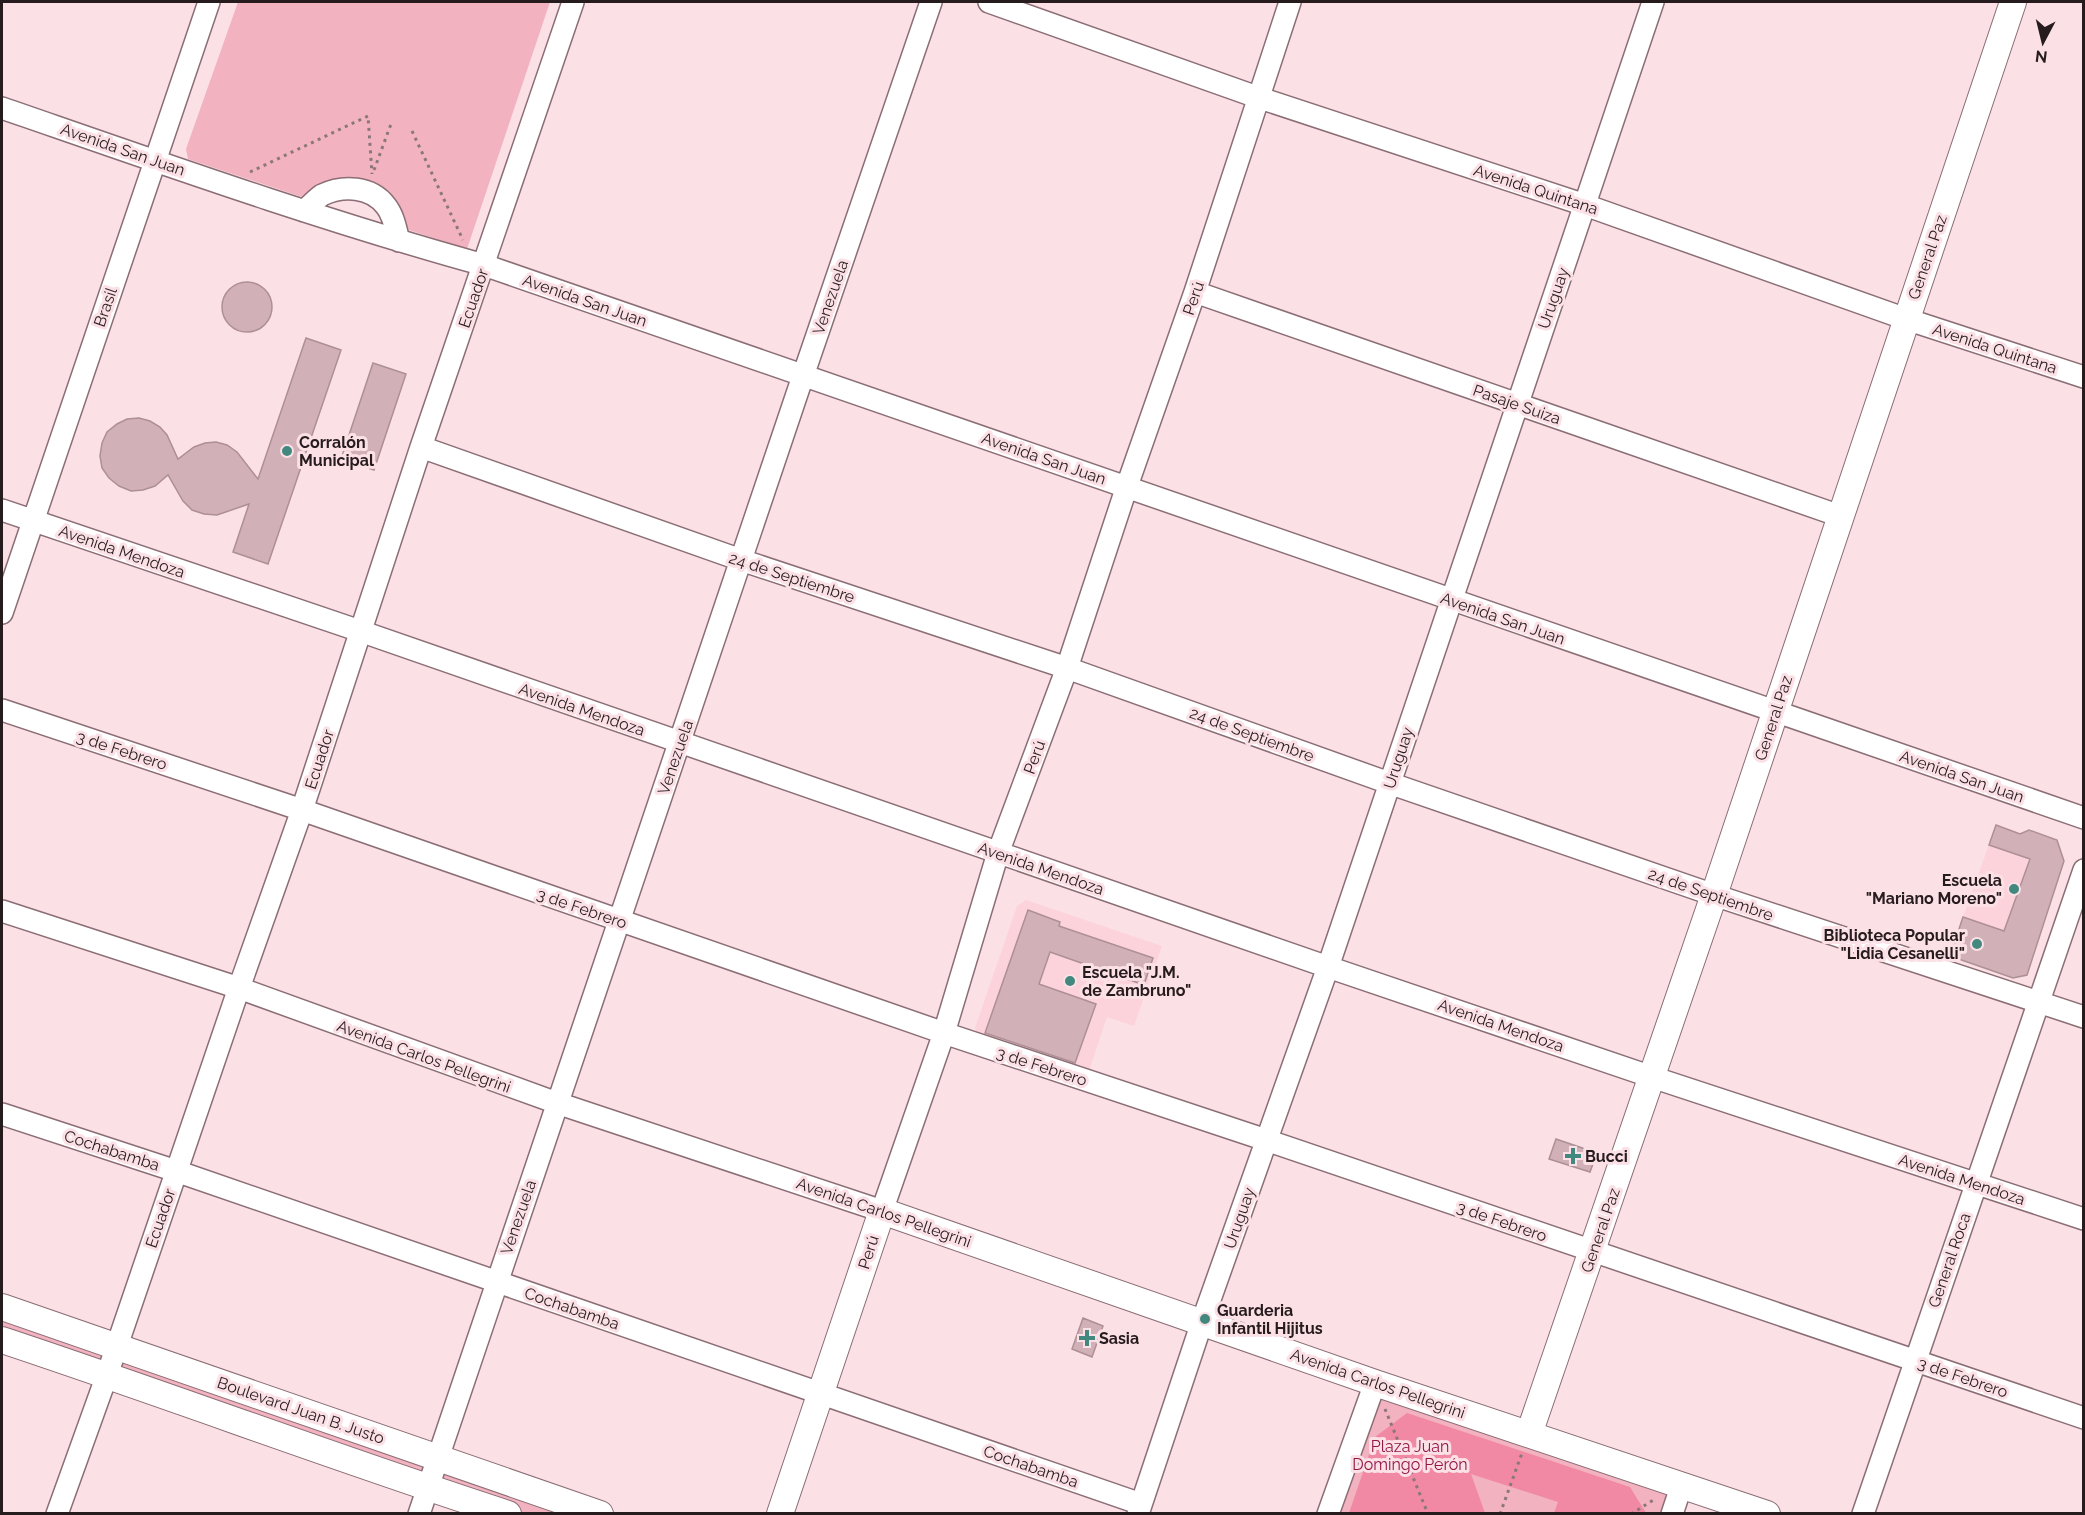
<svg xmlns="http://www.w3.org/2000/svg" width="2085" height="1515" font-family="Raleway,sans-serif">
	<rect width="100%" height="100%" fill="#fbe0e6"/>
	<path fill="#fcd3db" d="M1996,825l24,8 9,-3 28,10 7,21 -37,114 -14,3 -22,-8 13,-39 -41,-14z
		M1026,900l136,46 -28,80 -27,-9 -19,57 -110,-38 -3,-8 42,-122z"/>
	<path fill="#f2b2c0" d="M238,2h312l-83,247 -61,-20 -60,-49 -26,5 -15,13 -117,-39 -2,-10z
		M2,1307l598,206h-92l-506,-173z
		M1375,1383l307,101 -10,29 -344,1z"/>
	<path fill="#f189a4" d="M1407,1413l223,74 16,26h-92l4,-11 -87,-28 14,39h-136l26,-76z"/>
	<path fill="#d1b1b7" stroke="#ad8f95" stroke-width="1.5" d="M222 307a25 25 0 1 1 50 0a25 25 0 1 1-50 0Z
		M306,338l35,12 -73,214 -35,-12 16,-48 -32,11 -13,-1 -12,-4 -9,-9 -15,-26 -13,11 -12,4 -12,1 -12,-5 -10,-8 -7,-10 -2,-12 2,-13 5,-11 10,-8 10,-5 12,-1 11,3 10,6 7,8 11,24 16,-12 11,-4 11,-1 11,3 10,7 21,27z
		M373,363l33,11 -32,96 -33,-11z
		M1996,825l24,9 9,-4 28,10 7,21 -37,114 -14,3 -63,-22 13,-39 41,14 26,-72 -41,-14z
		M1028,910l32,12 -1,4 94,32 -9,27 -94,-33 -11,32 57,20 -21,59 -90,-30z
		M1556,1139l41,14 -7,19 -41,-13z
		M1083,1318l20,8 -11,31 -20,-8z"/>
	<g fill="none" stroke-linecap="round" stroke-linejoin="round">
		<g stroke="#8b6e75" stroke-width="24">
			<path id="minor" d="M989,2l268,95 328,108 321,114 178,58
				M2,108c159,55 319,112 482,157l1600,553
				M304,211c6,-5 12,-12 18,-16 21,-10 49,-9 64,11 8,10 10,24 13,35
				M1195,292l645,224
				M421,447l320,113 326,108 322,115 325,112 370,122
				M2,510l358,121 968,336 324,110 432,142
				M2,613l207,-611
				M2,710l300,100 642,223 322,107 818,278
				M2,911l237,77 318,115 325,108 62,-178 54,-180 69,-185 60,-182 68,-194 95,-290
				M2,1114l174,57 965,333
				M57,1514l50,-139 132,-387 63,-178 119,-363 152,-445
				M419,1514l384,-1138 128,-374
				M1138,1514l64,-192 126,-355 325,-965
				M1328,1514l47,-131
				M1672,1514l10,-30
				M1863,1514l221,-644"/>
		</g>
		<g stroke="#8b6e75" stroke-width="28">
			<path id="tertiary" d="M2,1307l598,207
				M2,1340c169,56 336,119 506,174
				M1529,1434l185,-539 299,-893
				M780,1514l102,-303 493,172 392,131"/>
		</g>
		<path stroke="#8a777b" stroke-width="3" stroke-dasharray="3 4.5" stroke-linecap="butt" d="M412,131l51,109
			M374,170l17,-46
			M250,172l118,-56 4,58
			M1385,1409l43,105
			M1500,1514l22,-61
			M1631,1514l24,-15"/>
		<use href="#minor" stroke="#fff" stroke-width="21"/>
		<use href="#tertiary" stroke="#fff" stroke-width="26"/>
	</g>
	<g fill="#43887f" stroke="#fbe0e6" stroke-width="2">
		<circle cx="287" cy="451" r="6"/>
		<circle cx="2014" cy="889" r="6"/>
		<circle cx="1977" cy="944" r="6"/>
		<circle cx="1070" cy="981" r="6"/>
		<path d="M1570 1147h6v6h6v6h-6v6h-6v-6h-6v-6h6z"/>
		<circle cx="1205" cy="1319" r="6"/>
		<path d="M1084 1329h6v6h6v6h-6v6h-6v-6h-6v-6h6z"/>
	</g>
	<g text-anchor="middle" stroke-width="6" stroke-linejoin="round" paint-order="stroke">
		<g font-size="16" fill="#261b1d" stroke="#fbe0e6">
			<text transform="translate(123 149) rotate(19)" y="6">Avenida San Juan</text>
			<text transform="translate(1536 189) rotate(18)" y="6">Avenida Quintana</text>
			<text transform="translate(1927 257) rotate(-71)" y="6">General Paz</text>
			<text transform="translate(830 297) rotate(-71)" y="6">Venezuela</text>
			<text transform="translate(473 298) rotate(-71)" y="6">Ecuador</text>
			<text transform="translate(1193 298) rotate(-71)" y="6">Perú</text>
			<text transform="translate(1553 298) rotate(-71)" y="6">Uruguay</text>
			<text transform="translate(585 300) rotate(19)" y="6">Avenida San Juan</text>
			<text transform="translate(105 307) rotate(-71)" y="6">Brasil</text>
			<text transform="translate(1995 348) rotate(18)" y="6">Avenida Quintana</text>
			<text transform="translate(1517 404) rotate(19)" y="6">Pasaje Suiza</text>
			<text transform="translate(1044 458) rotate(19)" y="6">Avenida San Juan</text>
			<text transform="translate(122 551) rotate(19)" y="6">Avenida Mendoza</text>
			<text transform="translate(792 577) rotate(18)" y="6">24 de Septiembre</text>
			<text transform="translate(1503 618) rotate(19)" y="6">Avenida San Juan</text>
			<text transform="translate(582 709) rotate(19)" y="6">Avenida Mendoza</text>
			<text transform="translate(1773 718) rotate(-72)" y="6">General Paz</text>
			<text transform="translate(1252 734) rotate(20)" y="6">24 de Septiembre</text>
			<text transform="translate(122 750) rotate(18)" y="6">3 de Febrero</text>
			<text transform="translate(675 757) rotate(-71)" y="6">Venezuela</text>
			<text transform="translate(1034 757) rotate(-70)" y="6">Perú</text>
			<text transform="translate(1398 758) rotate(-72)" y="6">Uruguay</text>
			<text transform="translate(319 759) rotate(-72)" y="6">Ecuador</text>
			<text transform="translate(1962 776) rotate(19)" y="6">Avenida San Juan</text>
			<text transform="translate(1041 868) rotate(19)" y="6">Avenida Mendoza</text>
			<text transform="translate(1711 894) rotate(19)" y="6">24 de Septiembre</text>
			<text transform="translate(582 908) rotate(19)" y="6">3 de Febrero</text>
			<text transform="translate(1501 1025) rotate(19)" y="6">Avenida Mendoza</text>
			<text transform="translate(424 1056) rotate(20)" y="6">Avenida Carlos Pellegrini</text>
			<text transform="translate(1042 1066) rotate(18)" y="6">3 de Febrero</text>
			<text transform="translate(112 1150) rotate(18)" y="6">Cochabamba</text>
			<text transform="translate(1962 1179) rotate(18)" y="6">Avenida Mendoza</text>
			<text transform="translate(884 1212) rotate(19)" y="6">Avenida Carlos Pellegrini</text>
			<text transform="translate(518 1217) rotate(-71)" y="6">Venezuela</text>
			<text transform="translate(160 1218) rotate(-71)" y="6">Ecuador</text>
			<text transform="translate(1239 1218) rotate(-71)" y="6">Uruguay</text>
			<text transform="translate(1502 1221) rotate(19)" y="6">3 de Febrero</text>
			<text transform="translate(1600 1230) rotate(-71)" y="6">General Paz</text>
			<text transform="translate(868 1252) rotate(-72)" y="6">Perú</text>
			<text transform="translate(1949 1260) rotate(-71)" y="6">General Roca</text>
			<text transform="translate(572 1308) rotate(19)" y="6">Cochabamba</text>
			<text transform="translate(1963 1377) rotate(19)" y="6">3 de Febrero</text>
			<text transform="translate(1378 1383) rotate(19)" y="6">Avenida Carlos Pellegrini</text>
			<text transform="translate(301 1410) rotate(19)" y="6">Boulevard Juan B. Justo</text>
			<text transform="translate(1031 1466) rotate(19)" y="6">Cochabamba</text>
		</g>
		<g font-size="16" font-weight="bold" fill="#261b1d" stroke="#fbe0e6" text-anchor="start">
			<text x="299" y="448">Corralón<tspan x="299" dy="18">Municipal</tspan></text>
			<text x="2002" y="886" text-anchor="end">Escuela<tspan x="2002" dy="18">"Mariano Moreno"</tspan></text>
			<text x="1965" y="941" text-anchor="end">Biblioteca Popular<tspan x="1965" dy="18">"Lidia Cesanelli"</tspan></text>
			<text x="1082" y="978">Escuela "J.M.<tspan x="1082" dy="18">de Zambruno"</tspan></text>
			<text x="1585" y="1162">Bucci</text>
			<text x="1217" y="1316">Guarderia<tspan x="1217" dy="18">Infantil Hijitus</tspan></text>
			<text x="1099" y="1344">Sasia</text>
		</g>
		<g font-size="16" fill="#921747" stroke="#fbe0e6">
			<text x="1410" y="1452">Plaza Juan<tspan x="1410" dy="18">Domingo Perón</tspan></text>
		</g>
	</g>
	<rect width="2085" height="1515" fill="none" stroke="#261b1d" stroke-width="6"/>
	<g transform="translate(2043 42) rotate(187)" stroke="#fbe0e6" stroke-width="4.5" paint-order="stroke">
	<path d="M0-4.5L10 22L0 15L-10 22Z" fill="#261b1d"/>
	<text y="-9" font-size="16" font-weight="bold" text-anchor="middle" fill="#261b1d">N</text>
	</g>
</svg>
